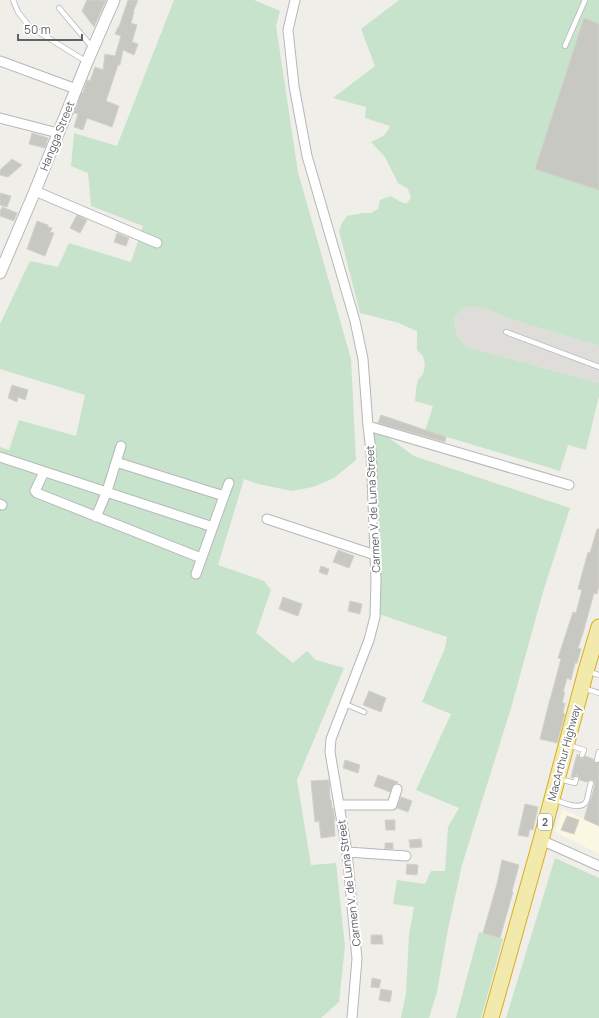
<svg xmlns="http://www.w3.org/2000/svg" width="599" height="1018" font-family="Manrope,sans-serif">
	<rect width="100%" height="100%" fill="#efeee8"/>
	<path fill="#faf7e3" d="M562,809l37,17v28l-44,-22z"/>
	<path fill="#dfddda" d="M471,307h10l10,3 13,7 95,29v37l-132,-36 -10,-11 -3,-18 4,-5 6,-4z"/>
	<path fill="#c8e3cb" d="M174,0h80l26,11 -4,15 22,146 53,187 5,101 -22,18 -21,9 -21,4 -34,-7 -14,-5 -26,86 46,16 7,9 -15,43 37,30 14,-12 9,9 28,8 -47,112 14,85 25,-2 9,83 -6,56 -18,16h-321v-571l9,3 10,-30 57,16 9,-41 -85,-26v-45l30,-63 28,6 11,-24 62,19 12,-36 -52,-20 -3,-33 -17,-7 3,-33 43,13z
		M399,0h200v346l-95,-29c-17,-9 -36,-18 -50,1l3,18 10,11 132,36v13l-13,54 -18,-5 -8,26 -113,-34 -22,-6 8,-25 -18,-5 1,-12 2,-9 5,-6 2,-9 -2,-9 -6,-6v-19l-12,-5 -6,-3 -39,-10 -21,-82 3,-8 5,-7 16,-3h8l7,-4 2,-9 11,-4 8,5 7,3 5,-6 -3,-9 -10,-6 -13,-26 -14,-15c9,-4 15,-6 19,-16l-25,-8 1,-11 -33,-9 42,-32 -14,-37z
		M370,432l15,3 29,21 156,52 -27,84 -32,116 -49,157 -14,64 -11,63 -8,26h-28l5,-25 3,-58 5,-28 -21,-3 4,-24 28,4 6,-13h14l3,-44 11,-19 -43,-18 35,-76 -29,-12 23,-54 2,-11 -36,-12 -32,-11z
		M555,858l44,20v140h-93z
		M479,932l24,7 -22,79h-25z"/>
	<path fill="#c8c8c3" stroke="#d3d1c7" d="M87,0h19l-12,27 -12,-16z
		M128,0h10l-5,12h1l-3,11 6,2 -5,17 6,2 -4,11 -11,-5 -3,15h-2l-12,36 13,5 -7,21 -25,-9 -4,12 -9,-3 4,-13 -4,-1 8,-21 1,1 4,-13 3,1 5,-14 8,3 2,-16 10,2 6,-20 -6,-2 3,-7h1z
		M584,18l15,6v166l-64,-21z
		M32,133l16,5 -3,10 -16,-4z
		M12,159l10,6 -14,12 -8,-2v-5z
		M0,193l11,3 -4,11 -7,-2z
		M2,207l15,6 -3,8 -14,-5v-4z
		M77,215l10,5 -7,13 -10,-5z
		M37,221l11,4v2l4,1 -2,4 4,1 -9,23 -18,-7z
		M117,233l12,5 -3,8 -12,-4z
		M12,385l16,5 -3,10 -7,-3 -1,5 -9,-4z
		M381,415l65,22 -1,5 -67,-19z
		M597,529h2v56l-2,9 -3,-1 -11,40 -5,15 3,1 -4,14h-2l-4,17 -4,-2 -4,14h2l-3,11h3l-2,10 2,1 -8,29 -17,-4 10,-40v1l11,-41 -3,-1 15,-46 3,1 6,-23 -4,-1 10,-37 2,1z
		M338,550l16,6 -5,12 -16,-6z
		M321,566l8,3 -2,6 -8,-3z
		M283,597l19,7 -4,12 -19,-7z
		M350,601l12,3 -2,10 -12,-3z
		M369,691l17,7 -5,14 -18,-7z
		M577,754l3,4 3,1 2,-3 8,3 1,2 2,2h3v63l-15,-7 4,-14 3,-6 4,-15 -1,-3 -3,-2 -4,3 -7,-2 -1,-3 -2,-2 -3,1 -2,2 -1,-1z
		M345,760l15,5 -2,8 -15,-5z
		M378,775l20,7 -1,1 -4,2 -3,7 -16,-6z
		M329,780l1,20h1l1,8h1l2,12h-1l1,16 -14,2 -2,-17 -4,1 -4,-41z
		M401,797l11,4 -4,11 -11,-4z
		M525,804l13,3 -5,23 -3,-1 -2,8 -10,-2z
		M567,816l12,4 -5,14 -13,-4z
		M385,820h10v10h-9z
		M421,839l1,8 -12,1 -1,-8z
		M385,843h8v6h-8z
		M502,860l17,5 -7,26 1,1 -13,46 -17,-5 14,-49z
		M407,864l11,1 -1,10 -11,-1z
		M371,935h11l1,9h-12z
		M372,978l9,2 -2,8 -8,-1z
		M381,989l11,2 -2,11 -11,-2z"/>
	<g fill="none" stroke-linecap="round" stroke-linejoin="round">
		<g stroke="#b5b7bb" stroke-width="6">
			<path id="service" d="M13,0l5,12 11,14 58,36
				M59,8l33,39
				M565,46l20,-46
				M506,332l93,35
				M587,671l12,4
				M583,688l16,5
				M345,704l19,8
				M568,745l16,5 -2,5
				M597,760l2,-8
				M559,779l16,4 1,-4
				M553,799c8,3 27,12 33,3 2,-4 3,-14 5,-19"/>
		</g>
		<g stroke="#b5b7bb" stroke-width="11">
			<path id="minor" d="M295,0l-7,30 6,56 13,70 48,165 8,38 5,67 3,25 5,129 -1,37 -6,23 -38,99 -1,13 17,100 10,107 -5,59
				M0,61l76,28
				M0,118l58,15
				M35,191l122,52
				M368,426l201,59
				M0,457l213,70
				M116,462l108,34 -28,78
				M44,472l-9,19 2,2 164,65
				M224,496l5,-13
				M0,504l2,1
				M96,517l11,-26 14,-45
				M267,519l108,36
				M339,805h53l5,-16
				M541,840l58,26
				M347,852l59,4"/>
		</g>
		<g stroke="#b5b7bb" stroke-width="13">
			<path id="tertiary" d="M0,273l35,-82 52,-129 27,-62"/>
		</g>
		<g stroke="#daaf1e" stroke-width="17">
			<path id="trunk" d="M491,1018l50,-178 45,-169 13,-44"/>
		</g>
		<use href="#service" stroke="#fff" stroke-width="4.5"/>
		<use href="#minor" stroke="#fff" stroke-width="9"/>
		<use href="#tertiary" stroke="#fff" stroke-width="11"/>
		<use href="#trunk" stroke="#f2e9ac" stroke-width="15"/>
	</g>
	<g text-anchor="middle" stroke-width="4" stroke-linejoin="round" paint-order="stroke">
		<rect fill="#fff" stroke="#8f9194" stroke-width="1" x="538" y="814" width="14" height="16" rx="3"/>
		<g font-size="10" font-weight="bold" fill="#5f6266">
			<text x="545" y="826">2</text>
		</g>
		<g font-size="11" fill="#5f6266" stroke="#fff">
			<text transform="translate(57 136) rotate(-68)" y="4">Hangga Street</text>
			<text transform="translate(373 509) rotate(-93)" y="4">Carmen V. de Luna Street</text>
			<text transform="translate(564 753) rotate(-75)" y="4">MacArthur Highway</text>
			<text transform="translate(349 883) rotate(-97)" y="4">Carmen V. de Luna Street</text>
		</g>
	</g>
	<path d="M18 34v6h64v-6" fill="none" stroke="#5f6266" stroke-width="2"/>
	<text x="24" y="34" font-size="12" fill="#5f6266" stroke="#ffffff" stroke-width="3" paint-order="stroke">50 m</text>
</svg>
